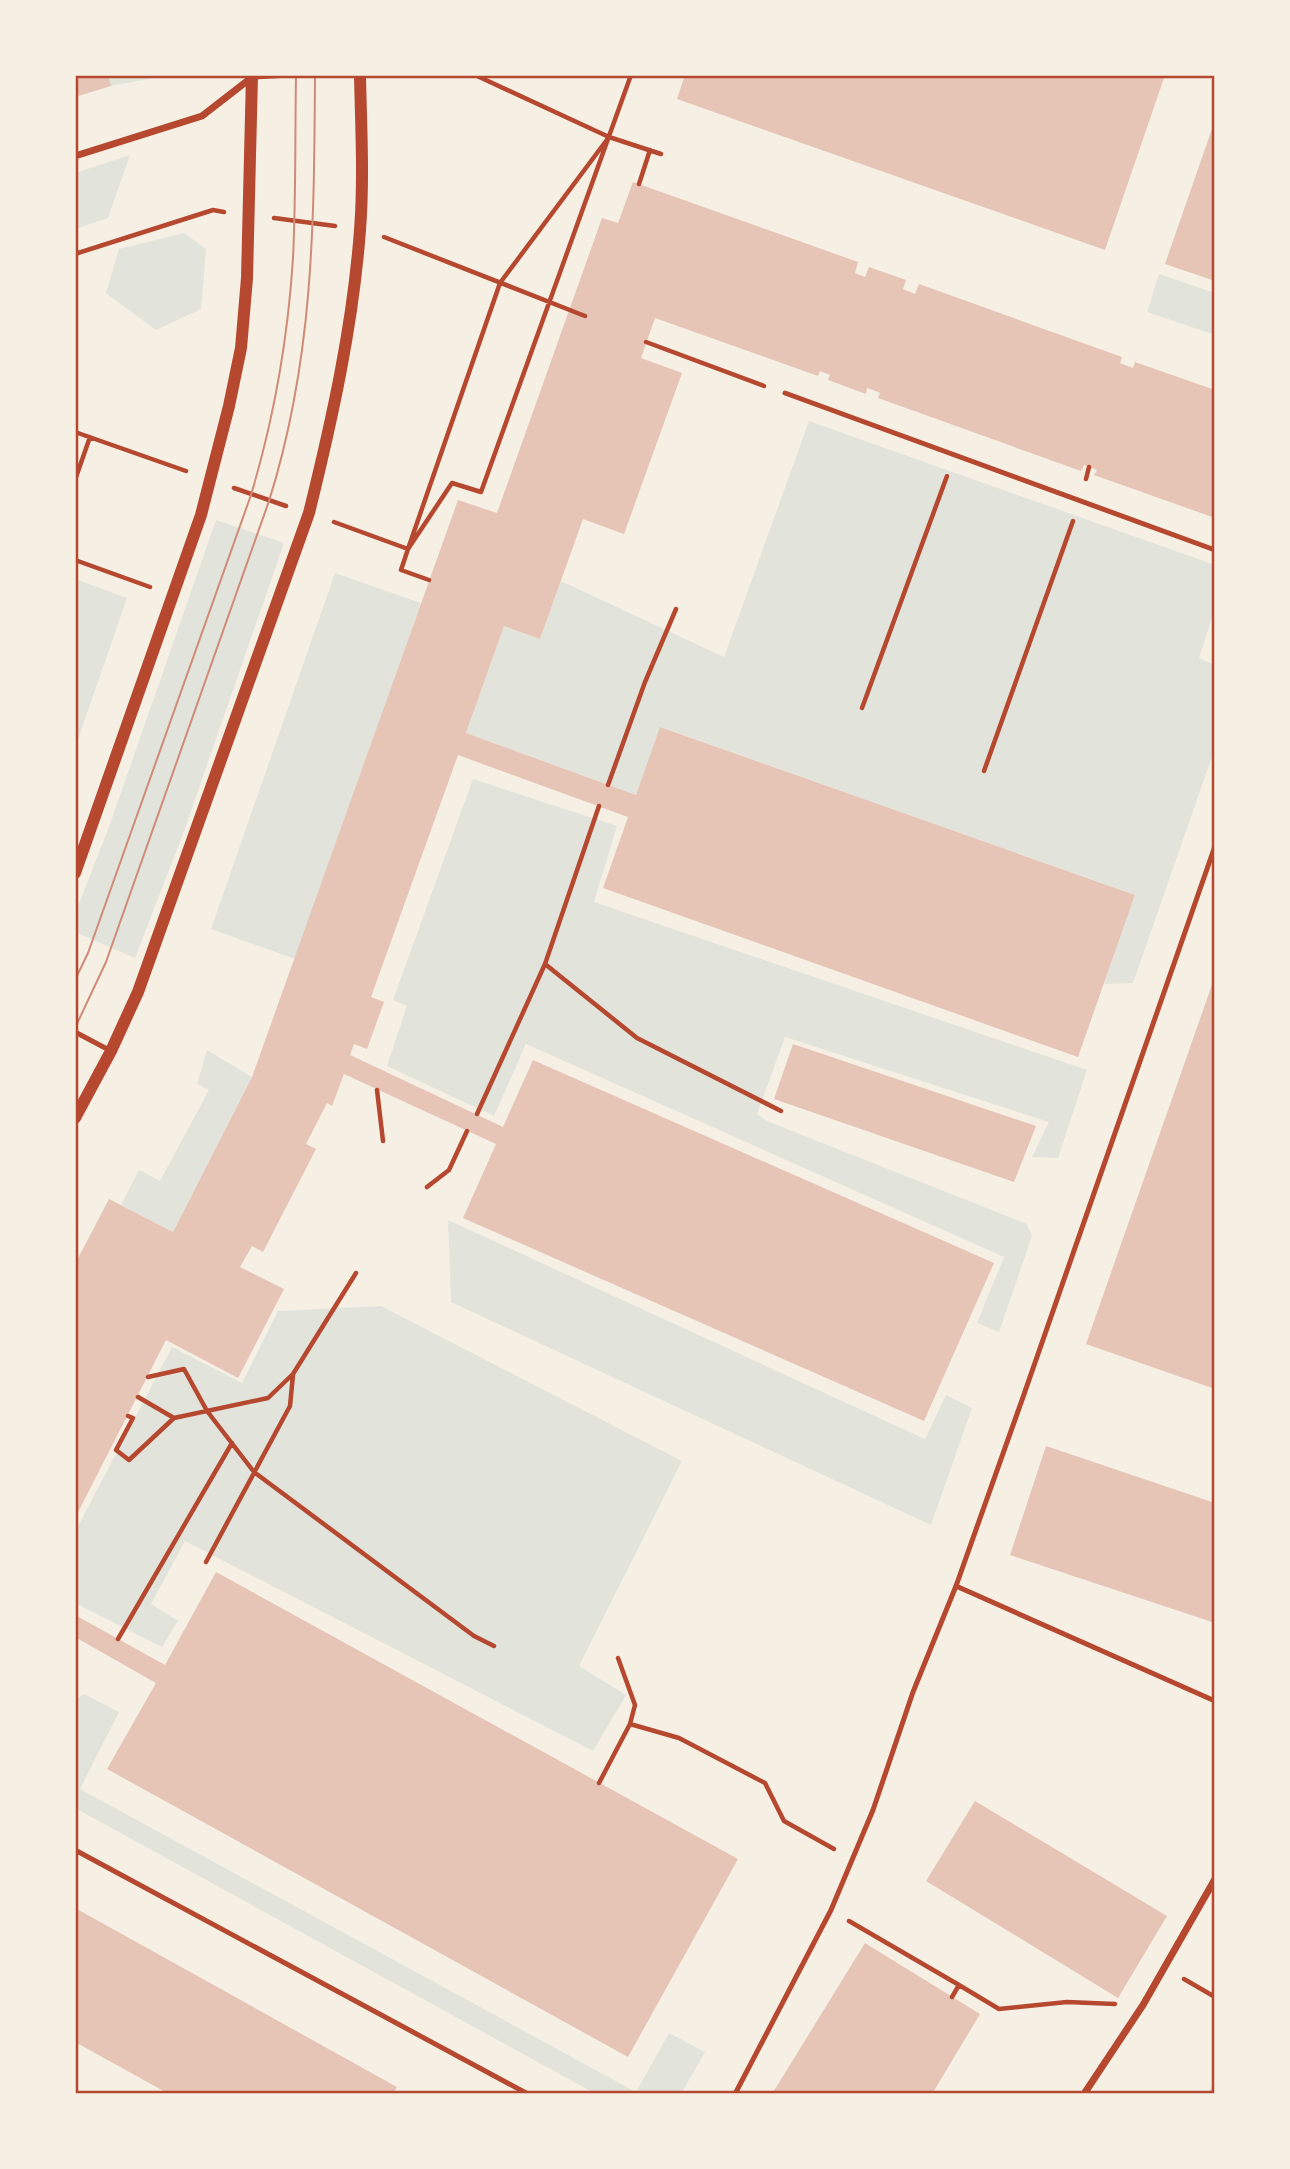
<svg xmlns="http://www.w3.org/2000/svg" width="1290" height="2169" font-family="Commissioner,sans-serif">
	<rect width="100%" height="100%" fill="#f6efe4"/>
	<path fill="#e2e4dc" d="M108,75h57v1l-54,10z
		M130,155l-22,63 -33,11v-56z
		M184,233l22,16 -5,60 -45,21 -50,-37 13,-44z
		M1159,274l56,19v42l-68,-23z
		M809,421l406,144v43l-16,50 16,7v83l-82,235 -29,1 31,-89 -474,-168 -25,68 -170,-62 38,-107 36,13 21,-58 163,76z
		M216,520l68,23 -101,291 -48,124 -60,-26v-18l34,-87z
		M335,573l86,30 -126,356 -84,-30z
		M75,579l52,19 -52,150z
		M473,779l144,47 -23,76 493,168 -29,88 -26,-1 17,-35 -264,-85 -28,77 10,7 260,103 5,12 -33,96 -22,-9 27,-66 -478,-213 -32,72 -107,-50 20,-60 -14,-6z
		M207,1050l45,27 -79,155 -52,-27 18,-35 21,11 49,-91 -12,-6z
		M448,1220l477,219 21,-44 26,13 -41,117 -480,-223z
		M381,1306l301,155 -103,205 47,29 -33,56 -408,-210 -34,63 27,17 -16,26 -87,-44v-71l97,-185 70,36 36,-72z
		M84,1694l35,18 -39,77 556,303 33,-59 36,19 -24,42h-85l-521,-286v-108z"/>
	<path fill="#e6c5b7" d="M75,75h33l3,11 -36,11z
		M685,75h480l-60,175 -428,-151z
		M1214,123h1v158l-50,-17z
		M633,182l225,80 -3,11 10,4 4,-10 37,13 -3,9 12,5 4,-10 203,73 -2,6 13,5 2,-6 80,28v128l-121,-43 3,-5 -8,-3 -5,-2 -3,6 -203,-73 2,-5 -7,-3 -6,-2 -1,6 -38,-14 2,-5 -10,-4 -2,5 -163,-58 -14,40 41,15 -58,161 -41,-15 -43,120 -36,-13 -38,107 170,62 24,-68 475,168 -57,162 -475,-169 25,-71 -170,-62 -87,242 13,5 -17,47 -13,-5 -4,11 153,72 30,-67 461,203 -70,158 -461,-203 33,-74 -152,-70 -12,32 -5,-3 -21,41 10,5 -53,103 -11,-6 -12,21 44,22 -46,89 -72,-38 -91,178v-216l3,-6 -3,-2v-30l34,-65 64,33 79,-155 206,-577 39,13 105,-295 16,5z
		M1214,979h1v410l-129,-45z
		M793,1044l243,82 -22,56 -240,-83z
		M1046,1446l169,57v120l-205,-68z
		M216,1572l522,287 -110,198 -521,-288 49,-86 -81,-46v-22l90,50z
		M975,1801l192,115 -49,82 -192,-117z
		M75,1908l322,179 -4,7h-224l-94,-52z
		M865,1943l115,71 -48,80h-160z
		M1215,2081v13h-7z"/>
	<g fill="none" stroke-linecap="round" stroke-linejoin="round">
		<path stroke="#b5482f" stroke-width="4.5" d="M475,75l134,62 52,17
			M609,137l-109,146 -92,266 44,-66 29,9 150,-417
			M639,184l11,-34
			M274,218l61,8
			M384,237l201,79
			M75,254l138,-44 11,2
			M646,342l118,44
			M75,432l111,39
			M1086,479l3,-12
			M75,480l15,-43
			M234,488l52,18
			M334,522l74,27 -7,21 28,10
			M75,560l75,27
			M862,708l85,-232
			M984,771l89,-250
			M608,785l37,-103 31,-73
			M545,964l92,74 144,73
			M377,1090l6,51
			M477,1114l68,-150 54,-158
			M427,1187l22,-17 18,-39
			M148,1377l36,-8 23,42 47,61 220,164 20,10
			M138,1397l36,21 94,-20 25,-24 63,-101
			M128,1416l5,2 -17,32 13,10 45,-42
			M206,1562l84,-156 3,-31
			M118,1639l114,-196
			M630,1724l49,14 86,45 19,38 50,28
			M599,1783l31,-59 5,-19 -17,-47
			M849,1921l110,64 -7,12
			M1184,1979l31,18
			M959,1985l40,24 68,-7 48,2"/>
		<path stroke="#b5482f" stroke-width="5" d="M252,77l38,-2
			M785,393l430,157
			M75,1032l36,19
			M956,1586l259,115
			M75,1850l453,244
			M735,2094l96,-184 42,-100 40,-118 43,-106 66,-186 193,-554"/>
		<path stroke="#b5482f" stroke-width="7" d="M75,156l127,-40 49,-38
			M1084,2094l59,-89 72,-126"/>
		<path stroke="#b5482f" stroke-width="12" d="M75,873l126,-358 28,-109 12,-58 6,-70 5,-203
			M75,1118l36,-67 27,-59 171,-479c23,-93 44,-188 51,-283 4,-51 1,-104 0,-155"/>
		<path stroke="#cf8b77" stroke-width="2" d="M75,980l13,-27 163,-458c23,-77 37,-158 42,-237 3,-61 2,-122 3,-183
			M75,1028l31,-66 163,-461c45,-143 45,-278 46,-426"/>
	</g>
	<rect width="1290" height="2169" fill="none" stroke="#f6efe4" stroke-width="154"/>
	<rect x="77" y="77" width="1136" height="2015" fill="none" stroke="#b5482f" stroke-width="2.5"/>
</svg>
